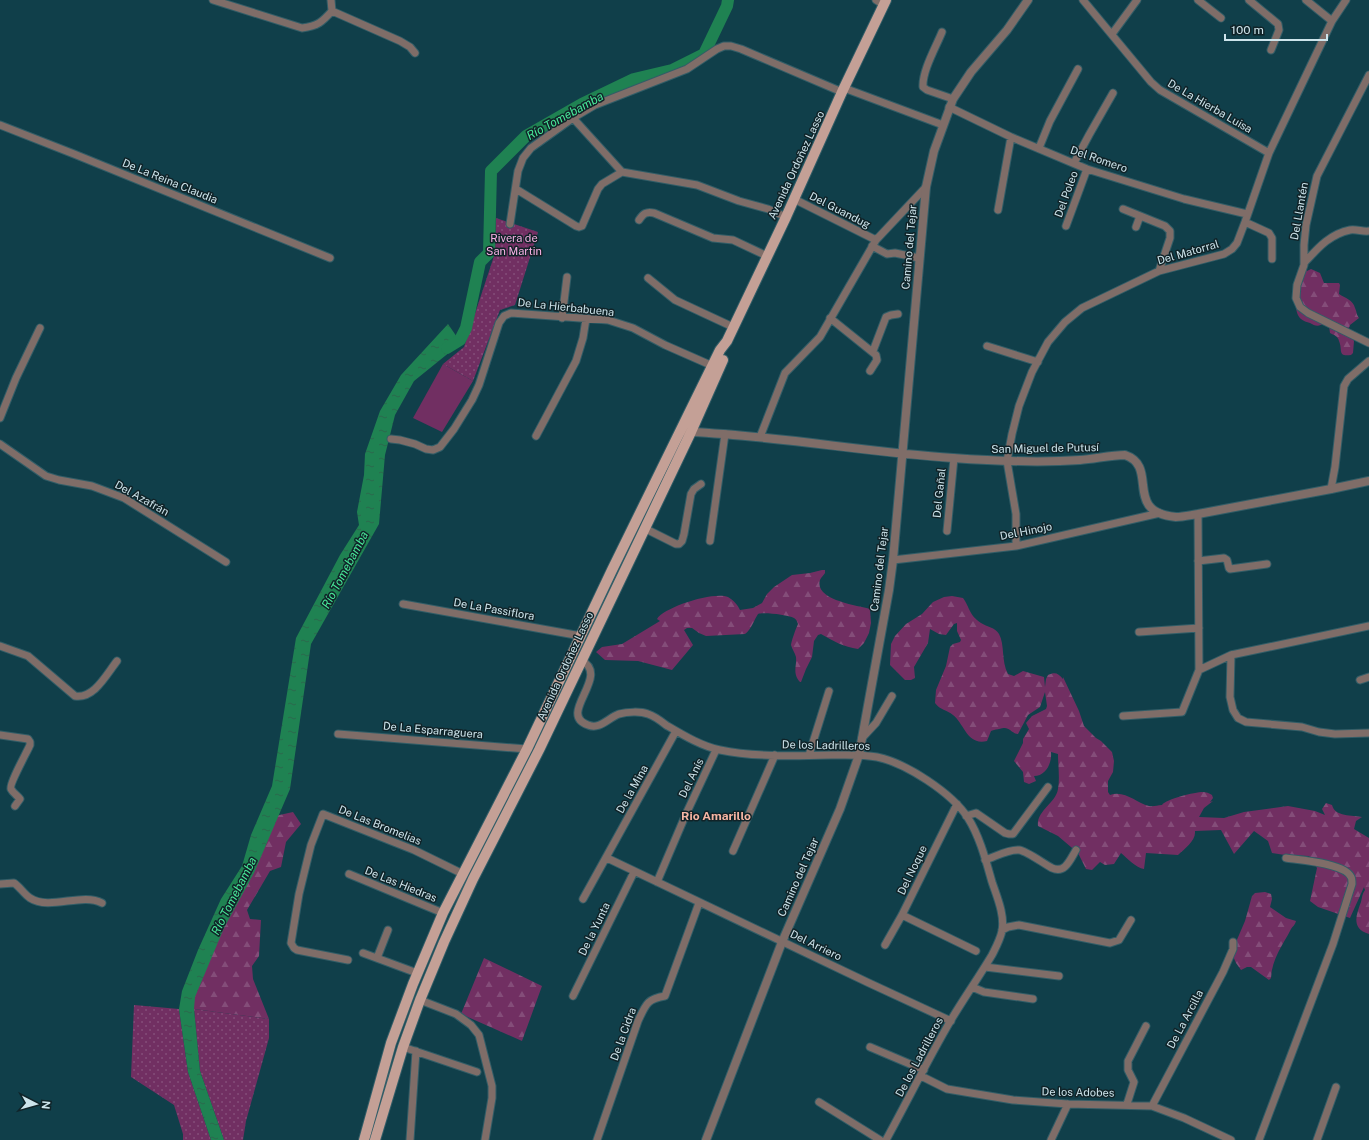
<svg xmlns="http://www.w3.org/2000/svg" width="1369" height="1140" font-family="'Public Sans',sans-serif">
	<defs>
		<pattern id="forest-firs" width="22" height="20" patternUnits="userSpaceOnUse"><rect width="22" height="20" fill="#712f62"/><path d="M5 1l3.5 6h-7zM16 11l3.5 6h-7z" fill="#844d79"/></pattern>
		<pattern id="park-dots" width="8" height="8" patternUnits="userSpaceOnUse"><rect width="8" height="8" fill="#712f62"/><path d="M2 2h.1M6 6h.1" fill="none" stroke="#844d79" stroke-width="1.8" stroke-linecap="round"/></pattern>
		<pattern id="water-ripples" width="26" height="14" patternUnits="userSpaceOnUse"><rect width="26" height="14" fill="#1f8252"/><path d="M2 4q2-2 4 0t4 0M15 11q2-2 4 0t4 0" fill="none" stroke="#2b694d"/></pattern>
	</defs>
	<rect width="100%" height="100%" fill="#103f4a"/>
	<path fill="#712f62" d="M443,364l30,17 -31,51 -29,-14z"/>
	<path fill="url(#forest-firs)" d="M1307,267v4l4,-2 9,4 4,10h15l1,2 -1,9c6,4 14,6 16,14 2,4 1,6 4,10l-9,7 -2,6 6,10 -1,12 -2,2c-14,2 -8,-5 -12,-14 -1,-5 -5,-6 -9,-8l-1,-7 -5,-3c-5,4 -9,3 -14,0 -3,-1 -7,-2 -9,-4 -12,-11 1,-39 6,-52z
		M822,570h3v3c-1,2 -4,4 -5,7 -6,20 37,25 50,29l1,14 -2,10 -5,10 -6,6c-14,-2 -25,-8 -37,-15l-3,1 -4,6 -2,16 -6,12 -5,13h-1c-8,-9 -3,-16 -4,-25 -1,-4 -4,-8 -5,-12 0,-3 5,-17 7,-21 -1,-3 -2,-5 -4,-6 -6,-3 -30,-6 -36,-4 -4,6 -7,16 -13,20l-39,2 -7,-3 -7,-5h-5l-3,2 9,15 -21,25 -34,-9 -33,-1 -9,-8 6,-5 20,-3 38,-23 -3,-2c7,-12 57,-28 71,-22 5,3 10,8 12,13l13,-2 9,-5 5,-9 7,-7 18,-12 18,-2z
		M952,596l11,2c7,10 6,17 18,25 6,4 14,4 18,11 6,11 2,27 9,40l6,2 9,-5 21,6 1,10 1,-8 2,-4c7,-3 10,-2 15,4v-2l16,34 5,15 12,12 5,3 11,11 2,9 -1,11 -5,9v11l2,3c15,-5 26,8 39,11 5,1 8,-1 13,-1 4,-6 33,-13 41,-13 3,0 6,1 9,3l1,3 -3,4 3,-1 -9,7 -5,9 25,1 20,-6 44,-6 27,5 10,4 -3,-6 4,-6 6,2c3,12 20,10 30,12l-6,4 -2,8 15,9v96c-18,-5 -13,-19 -8,-32 1,-4 1,-8 4,-12l-1,-3 -14,31 -32,-11 -8,-6 7,-33 -8,-12 -24,-1 -13,-2 -4,-12 -14,-10 -20,23 -13,-24 -26,1c1,10 -11,18 -17,24l-32,-2 -2,16c-8,-1 -17,-11 -23,-16l-7,11 -9,1 -5,-3 -8,8 -6,-1 -8,-16 -20,-17 -20,-10c-2,-15 18,-23 20,-37 2,-11 0,-24 0,-35l-7,-2c1,11 -5,24 -17,24l2,5 -7,3 -5,-2 -1,-10 -9,-11 9,-18v-4l6,-10 -3,-6 6,-7 14,-7 1,-3 -2,-14 -5,15 -12,8 -10,19c-5,0 -7,-5 -13,-6 -3,0 -11,2 -14,3l-4,10c-20,5 -23,-18 -34,-26 -6,-5 -13,-5 -18,-12l1,-13 10,-24 4,-19 3,-3 7,-2 1,-2 -4,-9v-8l-3,1 -8,11 -7,-1 -9,-5 -2,14 -14,24 1,11 -4,2h-6l-15,-15 1,-21 4,-8 11,-12 16,-10 11,-12 11,-5z
		M293,812l8,12 -15,18 -5,25 -11,4 -23,39 3,9 11,1 -2,36 -7,10 1,13 16,40 -75,-10v-11l28,-73 53,-109z
		M1265,892l6,2 1,5 -2,8 16,11 10,3c-1,4 -3,5 -5,8 -8,16 -19,29 -20,49l-2,2 -18,-13h-4l-6,3 -5,-7 -3,-7 3,-14 9,-21 7,-25 3,-3z
		M484,958l58,28 -20,55 -61,-27z"/>
	<path fill="url(#park-dots)" d="M496,218l42,14 -23,73 -15,5 -27,71 -30,-17 21,-17 31,-94z
		M134,1005l45,4 9,63 23,68h-28v-6l-9,-29 -43,-28z
		M194,1009l75,10v19l-23,83 -3,19h-19l-24,-69z"/>
	<path fill="url(#water-ripples)" d="M448,324l13,19 -47,38 -19,34 -10,40 -6,69 -68,120 -21,145 -36,84 -30,55 -29,69 -1,12 6,62 24,69h-13l-23,-68 -9,-63 3,-18 16,-41 23,-51 21,-33 9,-31 21,-49 24,-148 44,-83 19,-30 -2,-13 7,-37 1,-21 15,-43 21,-36z"/>
	<g fill="none" stroke-linecap="round" stroke-linejoin="round">
		<path stroke="#1f8252" stroke-width="12" d="M447,348l13,-8 6,-12 14,-66 9,-9 2,-82 35,-35 56,-32 52,-25 38,-9 32,-16 23,-48 1,-6"/>
		<g stroke="#325d67" stroke-width="9">
			<path id="minor" d="M213,0l89,28c16,-2 20,-6 30,-17l-1,-11
				M876,0l8,5
				M1083,0l68,82 9,8 109,63
				M1198,0l23,18
				M1249,0l29,24 1,6 -8,20
				M1306,0l26,21
				M332,11l68,30 10,6 5,6
				M942,32c-6,15 -20,39 -19,55l4,3 26,9
				M1112,34l25,-34
				M1369,75l-52,101 -11,49 -2,20v20l-7,20 -1,13 4,9 8,6 61,30
				M844,88l99,37
				M949,107l62,30 76,32 97,30 63,15
				M0,125l74,29 256,104
				M1039,148l11,-27 28,-52
				M1074,163l15,-28 24,-42
				M622,172l75,13 42,16 29,8 18,8
				M516,189l60,37 3,1 3,-1 16,-37 4,-5 20,-12 -49,-54
				M794,199l82,41
				M1123,209l42,17 5,5v7l-11,33
				M998,210l13,-73
				M639,220c4,-6 7,-9 15,-7l59,25 20,2 34,16
				M1245,222l24,11 3,5v21
				M510,224l8,-53 5,-13 8,-10 42,-30 22,-13 92,-36 30,-20 7,-3h7l10,3 101,43
				M1066,226l21,-57
				M1136,227l4,-11
				M872,246l15,8 8,-1 24,5
				M1305,262c13,-14 25,-28 45,-32 7,-1 13,2 19,1
				M648,278l27,22 58,27
				M562,318l5,-41
				M830,318l46,37 1,5 -7,11
				M987,346l51,16
				M873,351l13,-34 5,-2 7,-1
				M0,418l16,-40 24,-50
				M536,436l40,-75 7,-23 3,-19
				M760,437l25,-64 35,-36 56,-97 50,-53
				M391,439l9,1 15,4 11,5 7,1 7,-3 14,-18 18,-29 7,-15 20,-62 5,-7 7,-3 97,7 25,8 32,17 50,22
				M0,444l46,32 13,4 33,6 32,12 102,64
				M1331,489l4,-22 9,-81 4,-7 21,-18
				M644,528l32,16h3l3,-3 2,-7 7,-40 3,-5 7,-5
				M947,531l7,-73
				M710,541l15,-107
				M1016,546v-32l-9,-53 5,-27 7,-28 13,-34 16,-30 17,-20 17,-14 77,-37 65,-17 8,-5 5,-6 8,-21 24,-69 63,-132 14,-21
				M893,560l123,-14 144,-33
				M1198,561l26,-3 3,2 2,8 1,1 37,-5
				M403,604l178,32
				M1139,632l60,-4
				M0,646l28,10 47,40c19,3 31,-21 42,-35
				M1231,655l138,-29
				M581,660c31,16 -25,54 7,65 12,5 20,-7 31,-11 8,-2 21,-3 29,0 6,2 13,7 18,11 17,10 35,21 54,25 33,7 76,6 111,5 15,0 31,-1 46,2 29,6 75,36 91,61 12,19 18,43 24,64 5,15 13,33 10,49 -2,9 -6,16 -10,24 -13,22 -28,43 -41,65 -23,39 -43,80 -65,120
				M1199,670l32,-15 -1,42 3,13 5,8 8,4 56,5 17,5 16,2 34,-1
				M1360,680l9,-3
				M1123,716l59,-4 17,-42 -1,-156
				M338,734l189,15
				M0,735l28,4 2,3v3c-3,7 -21,39 -19,44 2,4 7,7 9,10l-5,7
				M862,738l14,-15 16,-27
				M809,755l20,-64
				M966,816l10,-3 29,20 4,1h4l35,-47
				M733,851l42,-96
				M607,858l262,125 82,38
				M985,860c10,-3 23,-11 34,-10 8,1 25,14 33,18 13,6 18,-8 24,-18
				M349,874l94,39
				M657,882l29,-68 30,-64
				M0,884l14,-1c6,4 10,11 16,15 20,13 52,-6 72,5
				M583,899l93,-168
				M902,915l74,36
				M1002,930l6,-3 11,-2 91,18 9,-3 12,-20
				M885,945l17,-30 55,-111
				M363,953l54,20
				M377,958l11,-28
				M348,960l-51,-10 -3,-2 -3,-5 8,-49 12,-49 12,-31 91,36 49,24
				M985,967l74,9
				M972,987l12,5 49,7
				M573,996l61,-124
				M420,1000l36,14 15,11 8,10 13,51v12l-7,42
				M403,1047l74,25
				M870,1047l54,23
				M921,1076l26,13 66,11 55,4 84,2 32,12 47,22
				M819,1102l61,38
				M1127,1104l7,-22 -6,-12v-9l18,-35
				M1152,1106l71,-134 10,-23v-7
				M410,1140l6,-89
				M597,1140l41,-119c8,-17 9,-22 27,-25l34,-93
				M1051,1140l17,-36
				M1259,1140l74,-196 19,-60c0,-1 0,-6 -1,-7 -6,-14 -51,-17 -65,-19
				M1317,1140l19,-53"/>
		</g>
		<g stroke="#325d67" stroke-width="10">
			<path id="tertiary" d="M686,431l5,1c88,4 174,20 262,26 42,3 85,5 127,2 15,-1 30,-5 45,-5 35,12 -3,57 51,62 7,0 15,-2 22,-3l133,-25 38,-8
				M706,1140l76,-198 58,-133 19,-54 30,-165 4,-30 33,-373 8,-36 19,-52 18,-27 36,-42 21,-30"/>
		</g>
		<g stroke="#325d67" stroke-width="12">
			<path id="primary" d="M364,1140l27,-97 22,-59 30,-71 84,-164 85,-179 108,-220 7,-9 59,-124 56,-125 44,-92
				M375,1140l28,-93 17,-47 24,-58 29,-63 66,-129 152,-318 32,-72"/>
		</g>
		<use href="#minor" stroke="#7f6d68" stroke-width="7"/>
		<use href="#tertiary" stroke="#7f6d68" stroke-width="8"/>
		<use href="#primary" stroke="#c4a096" stroke-width="10"/>
	</g>
	<g text-anchor="middle" stroke-width="3" stroke-linejoin="round" paint-order="stroke">
		<g font-size="11" fill="#cde4eb" stroke="#102328">
			<text transform="translate(1210 106) rotate(30)" y="4">De La Hierba Luisa</text>
			<text transform="translate(1099 159) rotate(19)" y="4">Del Romero</text>
			<text transform="translate(796 165) rotate(-65)" y="4">Avenida Ordoñez Lasso</text>
			<text transform="translate(170 181) rotate(22)" y="4">De La Reina Claudia</text>
			<text transform="translate(1066 194) rotate(-70)" y="4">Del Poleo</text>
			<text transform="translate(840 210) rotate(27)" y="4">Del Guandug</text>
			<text transform="translate(1299 211) rotate(-80)" y="4">Del Llantén</text>
			<text transform="translate(909 247) rotate(-85)" y="4">Camino del Tejar</text>
			<text transform="translate(1188 252) rotate(-16)" y="4">Del Matorral</text>
			<text transform="translate(566 307) rotate(6)" y="4">De La Hierbabuena</text>
			<text transform="translate(1045 448) rotate(-1)" y="4">San Miguel de Putusí</text>
			<text transform="translate(939 493) rotate(-84)" y="4">Del Gañal</text>
			<text transform="translate(142 498) rotate(29)" y="4">Del Azafrán</text>
			<text transform="translate(1026 531) rotate(-11)" y="4">Del Hinojo</text>
			<text transform="translate(879 569) rotate(-83)" y="4">Camino del Tejar</text>
			<text transform="translate(494 609) rotate(10)" y="4">De La Passiflora</text>
			<text transform="translate(565 666) rotate(-65)" y="4">Avenida Ordoñez Lasso</text>
			<text transform="translate(433 730) rotate(5)" y="4">De La Esparraguera</text>
			<text transform="translate(826 745) rotate(1)" y="4">De los Ladrilleros</text>
			<text transform="translate(691 778) rotate(-64)" y="4">Del Anís</text>
			<text transform="translate(632 789) rotate(-61)" y="4">De la Mina</text>
			<text transform="translate(380 825) rotate(22)" y="4">De Las Bromelias</text>
			<text transform="translate(912 870) rotate(-64)" y="4">Del Noque</text>
			<text transform="translate(798 877) rotate(-66)" y="4">Camino del Tejar</text>
			<text transform="translate(401 884) rotate(22)" y="4">De Las Hiedras</text>
			<text transform="translate(594 929) rotate(-64)" y="4">De la Yunta</text>
			<text transform="translate(816 945) rotate(26)" y="4">Del Arriero</text>
			<text transform="translate(1185 1019) rotate(-62)" y="4">De La Arcilla</text>
			<text transform="translate(623 1034) rotate(-70)" y="4">De la Cidra</text>
			<text transform="translate(919 1057) rotate(-62)" y="4">De los Ladrilleros</text>
			<text transform="translate(1078 1092) rotate(1)" y="4">De los Adobes</text>
		</g>
		<g font-size="11" fill="#f9b2e6" stroke="#102328">
			<text x="514" y="242">Rivera de<tspan x="514" dy="13">San Martin</tspan></text>
		</g>
		<g font-size="12" font-style="italic" fill="#49eb9a" stroke="#102328">
			<text transform="translate(565 116) rotate(-29)" y="4">Río Tomebamba</text>
			<text transform="translate(345 570) rotate(-62)" y="4">Río Tomebamba</text>
			<text transform="translate(234 896) rotate(-63)" y="4">Río Tomebamba</text>
		</g>
		<g font-size="12" font-weight="bold" fill="#f7b6a4" stroke="#102328">
			<text x="716" y="820">Rio Amarillo</text>
		</g>
	</g>
	<g transform="translate(36 1104) rotate(96)" stroke="#102328" stroke-width="3" paint-order="stroke">
	<path d="M0-3L7 15L0 10L-7 15Z" fill="#cde4eb"/>
	<text y="-6" font-size="11" font-weight="bold" text-anchor="middle" fill="#cde4eb">N</text>
	</g>
	<path d="M1225 34v6h102v-6" fill="none" stroke="#cde4eb" stroke-width="2"/>
	<text x="1231" y="34" font-size="12" fill="#cde4eb" stroke="#102328" stroke-width="3" paint-order="stroke">100 m</text>
</svg>
